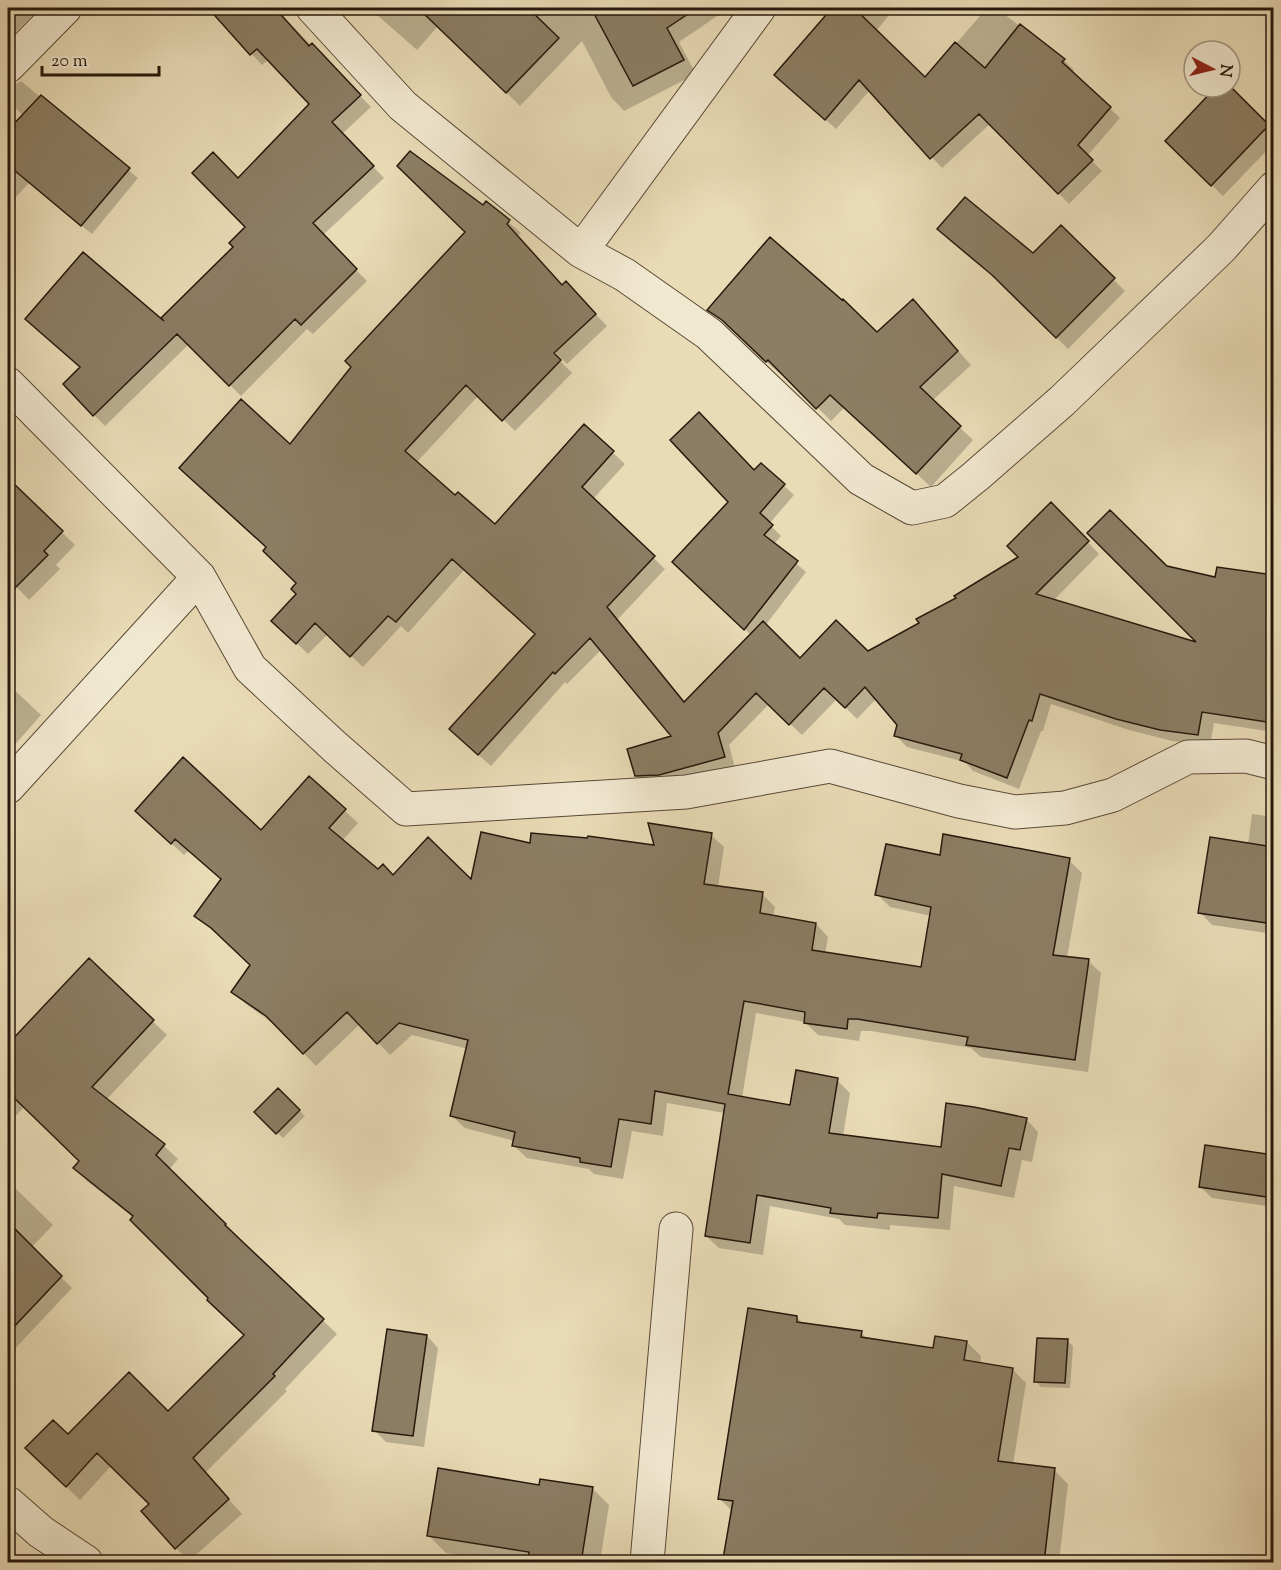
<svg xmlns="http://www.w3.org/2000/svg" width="1281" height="1570" font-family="'Sorts Mill Goudy',serif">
	<rect width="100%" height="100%" fill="#e9dbb6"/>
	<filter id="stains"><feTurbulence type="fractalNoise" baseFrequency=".00333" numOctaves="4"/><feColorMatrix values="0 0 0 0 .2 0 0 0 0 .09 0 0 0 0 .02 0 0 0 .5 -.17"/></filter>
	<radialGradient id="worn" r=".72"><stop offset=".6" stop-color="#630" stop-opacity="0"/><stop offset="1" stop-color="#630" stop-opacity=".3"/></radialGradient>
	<path fill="#0003" d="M8,8h32l-32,32z
		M231,8h44l96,99 -29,27 42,44 -62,58 45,45 -54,53 -6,-5 -66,67 -52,-52 -84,82 -11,-11 142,-168 11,-20 -8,-47 72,-76 -42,-45 -7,6 -43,-47z
		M369,8h120l-39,30 -12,-12 -21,24z
		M543,8h186l-50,34 17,32 -72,37 -13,-14 -29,-56 -62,65 -55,-55z
		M830,8h65l-19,23 49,48 62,-71h9l68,52 10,10 -2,3 48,45 -33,38 15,15 -33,33 -78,-81 -49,45 -72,-78 -34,39 -60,-54 55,-64 -3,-2z
		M21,81l117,97 -46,56 -63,-51 -15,16 -6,-7v-49l21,-22 -21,-20v-15h5z
		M1229,87l45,44v12l-51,53 -56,-55z
		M486,203l35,30 -3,3 45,50 14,9 30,31 -40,38 -17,-17 -2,2 24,24 -57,58 -36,-36 -63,68 39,35 40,29 89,-101 41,38 -32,35 72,70 -48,51 68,83 66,-68 -67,-63 77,-107 33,30 -25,29 12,12 -7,8 32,28 -41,54 35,34 68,-7 53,-30 99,-65 31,-54 48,50 -46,47 148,44 -35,-78 50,12 50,-4 8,-44v201l-60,-9 -4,23 -38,-5 -43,-11 -78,-26 -8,27h-2l-22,58 -46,-18 -8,-9 -58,-15 -12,-12 3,-11 -22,-25 -19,20 -20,-20 -35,36 -33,-31 -40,41 6,23 -87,19 -12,-11 38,-39 -73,-87 -34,34 -2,-2 -74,84 -29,-26 74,-105 -72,-65 -56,63 -7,-7 -38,41 -35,-33 -20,20 -35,-33 25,-27v-11l-30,-36 22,-101 177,-214z
		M1061,227l64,64 -57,58 -63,-63 -54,-45 82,14z
		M709,310l168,24 49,-19 45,50 -39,36 41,39 -42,47 -86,-80 -14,14 -49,-49 -2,2z
		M8,480l67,65 -19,20 4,4 -31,31 -21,-22z
		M8,684l33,31 -29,33 -4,-4z
		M310,778l48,45 -16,18 36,30 15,5 79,6 59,-37 125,1 55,-11 13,12 -6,40 44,7 13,13 -2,9 43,8 12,13 -3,17 98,15 8,-53 -41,-9 -13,-13 64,-37 128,3 13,13 -15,85 21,3 13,12 -13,99 -107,-15 -10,-9 -100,-17h-10l-2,10 -41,-6 -13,-13 -49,-9 -14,85 49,9 46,-27 13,13 -7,43 99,12 84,-29 12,13 -6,30 -10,-2 -8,38 -60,-12 -4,44 -60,-5v5l-45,-5 -6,-6 -69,-13 -7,49 -44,-7 -13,-12 19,-123 -58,-10 -4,33 -31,-5 -9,48 -29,-5 -5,-5 -62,-11 -13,-12 1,-5 -50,-13 -13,-12 16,-67 -56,-14 -22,20 -30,-31 -44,42 -38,-39 -32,-23 -13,-13 19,-26 -56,-49 26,-36 -34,-29 -4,4 -35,-32 112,9z
		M1252,814l22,3v117l-62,-9 -12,-13 48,-67z
		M89,960l78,75 -61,65 58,46 14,13 -9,11 69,69 99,95 -52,55 2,2 -82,82 37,41 -53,47 -13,-13 -25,-44 -40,-38 -31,34 -53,-52 141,-35 77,-77 -111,-118 -46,-36 -13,-14 5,-7 -56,-54 -16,17v-78z
		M278,1090l27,26 -22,22 -27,-26z
		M1274,1157v50l-62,-9 -12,-12z
		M9,1182l44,43 -22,23 41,40 -64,68z
		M797,1317l6,7 58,9 8,7 65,10 33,-8 14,14 -1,8 32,5 14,14 -13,82 41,5 14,14 -9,78h-335l8,-51 -13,-13z
		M427,1336l11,12 -14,99 -38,-5 -12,-12z
		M1067,1341l6,5 -3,42 -29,-1 -5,-6z
		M540,1486l52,2 17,17 -9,57h-93l-61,-9 -17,-17z
		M8,1547l3,4 11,11h-14z"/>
	<path fill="#8c7d64" stroke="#27180c" stroke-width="1.5" d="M208,8h67l34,38 3,-3 49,52 -29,27 42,44 -61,57 44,46 -56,56 -6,-6 -66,67 -52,-52 -84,82 -30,-32 17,-17 -55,-48 58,-67 81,69 -3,-3 72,-71 -4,-4 16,-16 -53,-54 21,-21 25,26 71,-74 -52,-55 -7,6z
		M418,8h110l31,30 -53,55z
		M591,8h106l-30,20 17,32 -51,26z
		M832,8h22l71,69 30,-35 30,26 35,-44 45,35 -3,3 49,45 -33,38 15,15 -35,34 -79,-80 -49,45 -71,-79 -34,40 -51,-45z
		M1230,86l39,39 -58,61 -46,-45 51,-54z
		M41,95l89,73 -49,58 -73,-61v-35z
		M410,151l73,54 3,-4 24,19 -3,4 55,61 4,-4 30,33 -42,39 7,7 -59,61 -36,-36 -61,66 50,44 3,-3 37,32 89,-100 30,27 -32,36 73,69 -48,51 77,95 79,-81 37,37 36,-38 32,31 51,-28 -3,-4 40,-21 -2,-2 64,-39 -11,-11 44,-44 38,39 -53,53 160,48 -109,-109 23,-23 57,56 48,11 2,-10 57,8v148l-72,-11 -4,23 -38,-5 -44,-11 -76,-25 -8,27 -3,-1 -22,58 -47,-18 2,-6 -68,-18 3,-11 -32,-38 -20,21 -21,-20 -35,37 -33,-32 -38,40 7,24 -66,18 -24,1 -8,-27 44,-13 -81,-98 -35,36 -2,-2 -75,83 -29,-26 86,-95 -83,-75 -56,63 -8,-6 -38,41 -35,-34 -19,21 -25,-23 25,-27 -5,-5 5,-6 -33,-32 3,-4 -87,-79 62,-69 49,45 61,-77 -6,-6 120,-129 -68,-66z
		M965,197l68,56 28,-28 54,53 -59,60 -64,-63 -55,-46z
		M770,237l72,63 1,-1 34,33 36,-33 45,52 -38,36 41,39 -45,48 -86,-79 -14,14 -48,-49 -2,2 -44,-42 -15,-10z
		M699,412l55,58 7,-7 24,21 -25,29 13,12 -9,10 34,26 -54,69 -72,-68 56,-60 -58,-62z
		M8,478l55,53 -19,20 4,4 -40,40z
		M183,757l78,73 48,-54 37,33 -17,19 49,41 5,-5 10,11 35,-38 43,42 10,-47 49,11 1,-10 56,5 1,-2 66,9 -6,-22 64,10 -8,51 59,8 -3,21 56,10 -4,27 109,17 10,-60 -56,-12 11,-51 54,11 3,-21 127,24 -17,97 36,4 -14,101 -109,-15 2,-8 -111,-18h-9l-1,10 -43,-6 1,-11 -61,-11 -16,93 62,11 6,-35 42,8 -9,55 112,14 5,-44 28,4 53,11 -7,32 -11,-2 -8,38 -59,-12 -4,44 -60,-5 -1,5 -47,-5 1,-5 -74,-13 -7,48 -45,-7 20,-132 -70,-13 -4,33 -32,-5 -8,48 -31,-5v-4l-68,-12 3,-14 -65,-16 18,-76 -69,-17 -22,21 -30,-32 -44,42 -37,-38 -35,-24 19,-27 -39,-37 -17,-12 27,-37 -46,-40 -4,5 -36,-33z
		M1210,837l64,10v77l-76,-11z
		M89,958l65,62 -62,67 73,57 -9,11 70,69 -1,1 99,94 -51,55 2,2 -82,82 36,41 -54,50 -34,-38 8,-7 -52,-51 -31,34 -41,-39 28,-28 15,14 61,-62 39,39 76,-76 -37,-35 1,-2 -78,-78 3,-4 -60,-48 6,-7 -71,-69v-48z
		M278,1088l22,22 -24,24 -22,-22z
		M1205,1145l69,10v43l-75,-11z
		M8,1222l54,54 -54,57z
		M748,1308l49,8v6l65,9 -1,6 72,11 2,-12 32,5 -3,19 49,8 -15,93 57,7 -11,95h-303l-18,-4 10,-58 -15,-2z
		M387,1329l40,6 -14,101 -41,-5z
		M1037,1338l31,1 -3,44 -31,-1z
		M438,1468l101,17 1,-6 53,8 -12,76h-54l2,-11 -102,-16z"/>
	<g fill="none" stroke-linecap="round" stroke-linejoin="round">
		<g stroke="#584936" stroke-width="35">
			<path id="street" d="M313,8l90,98 178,145 44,24 84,59 152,145 51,29 33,-7 31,-25 86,-75 159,-153 53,-60
				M8,66l57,-58
				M581,251l178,-243
				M8,384l191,193 51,91 85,79 71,62 280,-17 144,-26 129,35 56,11 50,-4 48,-13 75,-38 58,-1 28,7
				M8,787l191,-210
				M8,1503l33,29 45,30
				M647,1562l29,-333"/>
		</g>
		<use href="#street" stroke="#f1e8d0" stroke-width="33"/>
	</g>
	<rect width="1281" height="1570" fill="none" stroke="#e9dbb6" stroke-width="30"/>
	<rect x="9" y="9" width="1263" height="1552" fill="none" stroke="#27180c" stroke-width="3"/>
	<rect x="15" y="15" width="1251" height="1540" fill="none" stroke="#27180c" stroke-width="1.5"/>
	<g transform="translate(1212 69) rotate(97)"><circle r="28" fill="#f1e8d0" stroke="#a09582" stroke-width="1.5"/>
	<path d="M0-4.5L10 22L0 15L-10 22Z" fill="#8f2418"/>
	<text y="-9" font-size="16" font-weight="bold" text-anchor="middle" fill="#27180c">N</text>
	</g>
	<path d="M42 66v9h117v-9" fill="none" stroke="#27180c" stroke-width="3"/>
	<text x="51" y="66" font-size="18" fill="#27180c" stroke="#f1e8d0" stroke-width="4.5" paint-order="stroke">20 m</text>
	<rect width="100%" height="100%" filter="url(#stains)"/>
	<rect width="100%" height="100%" fill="url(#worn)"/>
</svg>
